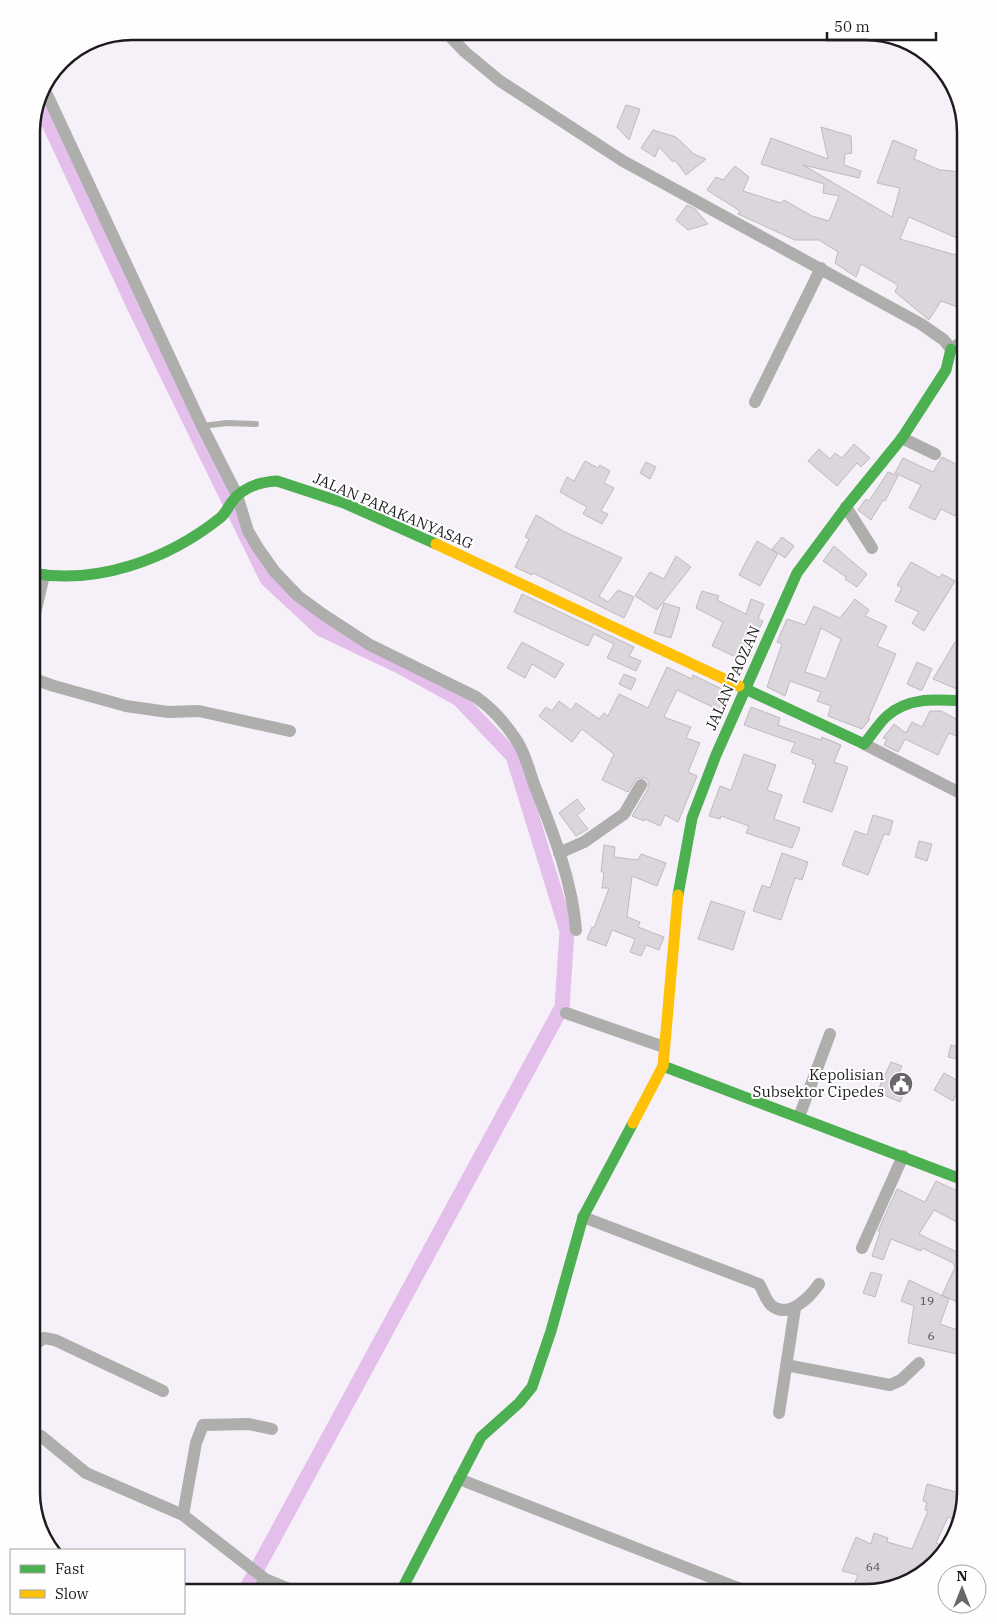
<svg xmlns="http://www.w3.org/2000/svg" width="997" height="1624" font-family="'IBM Plex Serif',serif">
	<rect width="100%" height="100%" fill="#f6f0f8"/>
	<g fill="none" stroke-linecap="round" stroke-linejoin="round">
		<path stroke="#e4bfec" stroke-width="15" d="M38,100l97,208 132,271 54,50 78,37 60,33 54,57 54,175 -5,76 -318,586"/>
	</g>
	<path fill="#dbd6dc" stroke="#bebac0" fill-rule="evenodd" d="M626,105l14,4 -11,31 -12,-13z
		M821,127l30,9 1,17 -7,1 -1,11 17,6 -2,7 -56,-13 89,52 8,-29 -23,-5 16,-43 24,10 -3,9 26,11 23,2 -3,46 6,1v23l-57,-25 -9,22 66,19v52l-25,-9 -12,19 -34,-28 3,-7 -37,-21 -5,13 -21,-14 3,-11 -19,-12h-24l-57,-26 2,-3 -33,-21 9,-13 7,3 12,-14 14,11 -6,14 38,12 3,-3 28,16 17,5 10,-25 -16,-3 1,-9 -63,-20 10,-26 57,21z
		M653,130l23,7 18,17 12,5 -20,16 -11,-15 -2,2 -14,-15 -4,10 -14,-9z
		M687,205l8,4 13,15 -20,6 -12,-10z
		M854,444l16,14 -9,9 -4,-4 -20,23 -29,-25 11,-12 11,10 5,-6 7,5z
		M942,457l24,12v26l-11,21 -14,-7 -6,11 -26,-12 12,-23 -26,-12 8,-15 30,14z
		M585,461l13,7 2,-3 10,6 -6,12 10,5 -13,23 7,3 -6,10 -19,-10 4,-7 -27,-15 7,-15 7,4z
		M646,462l10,5 -6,12 -10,-6z
		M888,472l10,4 -13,25 -2,-1 -12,20 -13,-10 8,-11 3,2z
		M536,515l29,17 57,26 -23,38 9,6 10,-12 16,7 -10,21 -91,-45 -1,2 -17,-8 14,-28 -4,-2z
		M782,537l12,9 -9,12 -7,-5 -18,33 -21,-11 18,-34 20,12 -5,-4z
		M834,546l33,28 -10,13 -12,-8 1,-2 -23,-16z
		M676,556l15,11 -34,43 -22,-14 15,-24 14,7z
		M911,562l29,16 2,-4 13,7 -31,50 -12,-8 7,-11 -24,-11 7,-13 -5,-3z
		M702,591l17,5 -2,4 29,14 5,-15 13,5 -6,15 5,2 -14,30 -7,-4 -6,10 -24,-11 11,-24 -27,-14z
		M522,594l112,53 -5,9 12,5 -5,10 -29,-13 7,-14 -20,-10 -6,12 -74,-34z
		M855,599l14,11 -4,6 22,10 -10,20 19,8 -28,65h2l-8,10 -34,-13 3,-10 -14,-5 4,-9 -31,-11 -5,15 -18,-9 15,-43 -5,-2 10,-23 18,6 9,-19 26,12zM821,628l20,11 -15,40 -21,-7z
		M664,603l16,5 -9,30 -17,-5z
		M522,642l42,22 -9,14 -23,-14 -7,14 -18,-10z
		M955,642l11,5v43h-7l-26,-11z
		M917,662l15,7 -10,21h-2l-13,-6z
		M667,667l25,12 1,-4 37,18 -7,19 -46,-22 -13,27 27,10 -5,11 14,5 -12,29 9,4 -19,46 -13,-7 -5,11 -15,-7 -1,2 -12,-5 16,-27v-8l-2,-3h-9l-9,14 -26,-12 12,-26 -32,-25 -10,13 -33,-26 7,-9 6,4 7,-10 12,9 5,-7 23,16 5,-6 4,3 11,-22 29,14z
		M624,674l12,5 -5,11 -12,-6z
		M751,707l29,11 -2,7 43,15 1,-3 19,8 -7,17 14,5 -16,45 -29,-10 13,-37 -4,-2 1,-3 -22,-8 4,-9 -51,-18z
		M930,711h11l25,13v16l-17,-7 -11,22 -33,-16 -7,13 -14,-7 3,-6 -4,-1 11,-14 12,9 6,-11 10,5z
		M744,754l32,11 -9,25 15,5 -8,24 26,9 -8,20 -46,-15 3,-7 -28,-10 -1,3 -11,-3 11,-30 11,4z
		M577,799l8,10 -8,6 11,14 -12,7 -17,-23z
		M873,815l20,6 -4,14 -5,-1 -16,41 -26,-10 13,-34 12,4z
		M919,841l13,3 -5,17 -12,-4z
		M604,845l11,2 -1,10 24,3 3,-6 25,9 -9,23 -25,-10 -5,41 13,5 -2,5 26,10 -5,13 -13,-5 -5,11 -11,-4 5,-13 -23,-9 -6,16 -19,-7 5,-12 2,1 15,-40h-7l2,-16h-3z
		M782,853l26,9 -6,18 -7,-2 -14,42 -28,-9 9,-26 8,3z
		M711,901l34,11 -12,38 -35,-11z
		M951,1045l15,3v13l-18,-4z
		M891,1062l11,4 -7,15 12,5 -7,16 -23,-10z
		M944,1073l18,10 -9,18 -19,-11z
		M936,1181l30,14v32l-32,-17 -15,24 40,19 7,-13v66l-24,-11 13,-28 -2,-4 -31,-15 -1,3 -30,-12 -8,21 -11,-4 8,-24 -2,-1 19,-42 28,13z
		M871,1272l11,3 -7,22 -12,-4z
		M909,1280l40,19 -9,25 26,9v23l-58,-13 6,-37 -13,-5z
		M927,1484l36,10 -9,25 -6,-2 -12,26 13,5 -39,34 -45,11h-9l3,-7 -5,-1 4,-10 -16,-4 14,-34 15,7 3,-11 14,5 -1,4 25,7 16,-38 -3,-1 2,-8 -4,-1z"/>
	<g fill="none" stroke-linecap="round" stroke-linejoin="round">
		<path stroke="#aeafad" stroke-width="6" d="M202,426l25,-3 29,1"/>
		<path stroke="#aeafad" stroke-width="12" d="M445,31l20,21 35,29 123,80 298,163 23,16 7,9 6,-4 9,-1
			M43,86l159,340 35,69 11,36 10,17 17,24 23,24 26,19 46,30 106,52c17,12 30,27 41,44 8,12 12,29 17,43 18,46 38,95 42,146
			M755,402l66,-134
			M902,438l33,16
			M846,507l26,41
			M31,631l13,-56
			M31,678l23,8 72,20 42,6 31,-1 91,20
			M864,744l102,52
			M559,853l25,-11 40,-28 17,-29
			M566,1013l98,34
			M799,1117l31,-83
			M583,1217l176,67c4,6 7,17 12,21 17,15 39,-8 48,-21
			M862,1248l41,-92
			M31,1347l13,-9 11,2 108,51
			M786,1365l104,20 11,-5 18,-17
			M779,1413l16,-105
			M31,1433l10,3 45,37 97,42 82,64 34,14
			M459,1479l292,114
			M183,1515l13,-72 7,-18 46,-1 23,5
			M257,1593l8,-14"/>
		<path stroke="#4caf50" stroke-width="11" d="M31,573c66,12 136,-13 189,-55 5,-4 7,-9 11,-15 11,-16 28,-21 46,-22l67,22 92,41
			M739,686l125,58c8,-9 14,-20 23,-28 22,-20 52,-16 79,-15
			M678,895l14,-77 24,-63 81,-182 49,-66 56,-69 44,-68 5,-21
			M663,1066l303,115
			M400,1593l81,-156 38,-34 13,-16 19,-56 32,-114 50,-94"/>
		<path stroke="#ffc107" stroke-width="11" d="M436,544l303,142
			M633,1123l30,-57 15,-171"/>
	</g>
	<defs>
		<g id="civic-disc" transform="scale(1.25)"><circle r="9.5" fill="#6a666c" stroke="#fefefe"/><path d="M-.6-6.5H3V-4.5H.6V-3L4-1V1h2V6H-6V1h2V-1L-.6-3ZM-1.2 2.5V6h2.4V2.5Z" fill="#fff"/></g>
	</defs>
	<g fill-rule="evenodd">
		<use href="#civic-disc" x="901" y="1084"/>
	</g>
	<g text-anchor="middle" stroke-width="4" stroke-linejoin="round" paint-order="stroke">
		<g font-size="12" fill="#4e4a4f">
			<text x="927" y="1305">19</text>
			<text x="931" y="1340">6</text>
			<text x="873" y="1571">64</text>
		</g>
		<g font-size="15" fill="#1f1b20" stroke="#fefefe">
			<text transform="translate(393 511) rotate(23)" y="5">JALAN PARAKANYASAG</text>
			<text transform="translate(733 678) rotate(-66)" y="5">JALAN PAOZAN</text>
		</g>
		<g font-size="15" fill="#1f1b20" stroke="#fefefe" text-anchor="end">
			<text x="884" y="1080">Kepolisian<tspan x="884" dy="17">Subsektor Cipedes</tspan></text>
		</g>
	</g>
	<path d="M0 0H997V1624H0ZM132 40H865A92 92 0 0 1 957 132V1492A92 92 0 0 1 865 1584H132A92 92 0 0 1 40 1492V132A92 92 0 0 1 132 40Z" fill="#fefefe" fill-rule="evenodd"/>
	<path fill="none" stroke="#1f1b20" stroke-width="2.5" d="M132 40H865A92 92 0 0 1 957 132V1492A92 92 0 0 1 865 1584H132A92 92 0 0 1 40 1492V132A92 92 0 0 1 132 40Z"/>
	<rect x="10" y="1549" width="175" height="65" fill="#fefefe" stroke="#a5a3a5"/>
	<rect x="20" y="1565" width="25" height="8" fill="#4caf50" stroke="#a5a3a5"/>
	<text x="55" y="1574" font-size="15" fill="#1f1b20">Fast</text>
	<rect x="20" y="1590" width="25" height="8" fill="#ffc107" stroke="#a5a3a5"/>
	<text x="55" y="1599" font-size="15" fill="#1f1b20">Slow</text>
	<g transform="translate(962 1589)"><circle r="24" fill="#fefefe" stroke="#a5a3a5"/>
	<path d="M0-4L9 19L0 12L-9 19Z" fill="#6a666c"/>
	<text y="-8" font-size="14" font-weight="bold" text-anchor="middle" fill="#1f1b20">N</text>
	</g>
	<path d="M827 32v8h109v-8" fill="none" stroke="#1f1b20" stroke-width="2.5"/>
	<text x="834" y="32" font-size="15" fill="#1f1b20" stroke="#fefefe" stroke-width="4" paint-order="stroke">50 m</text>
</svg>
